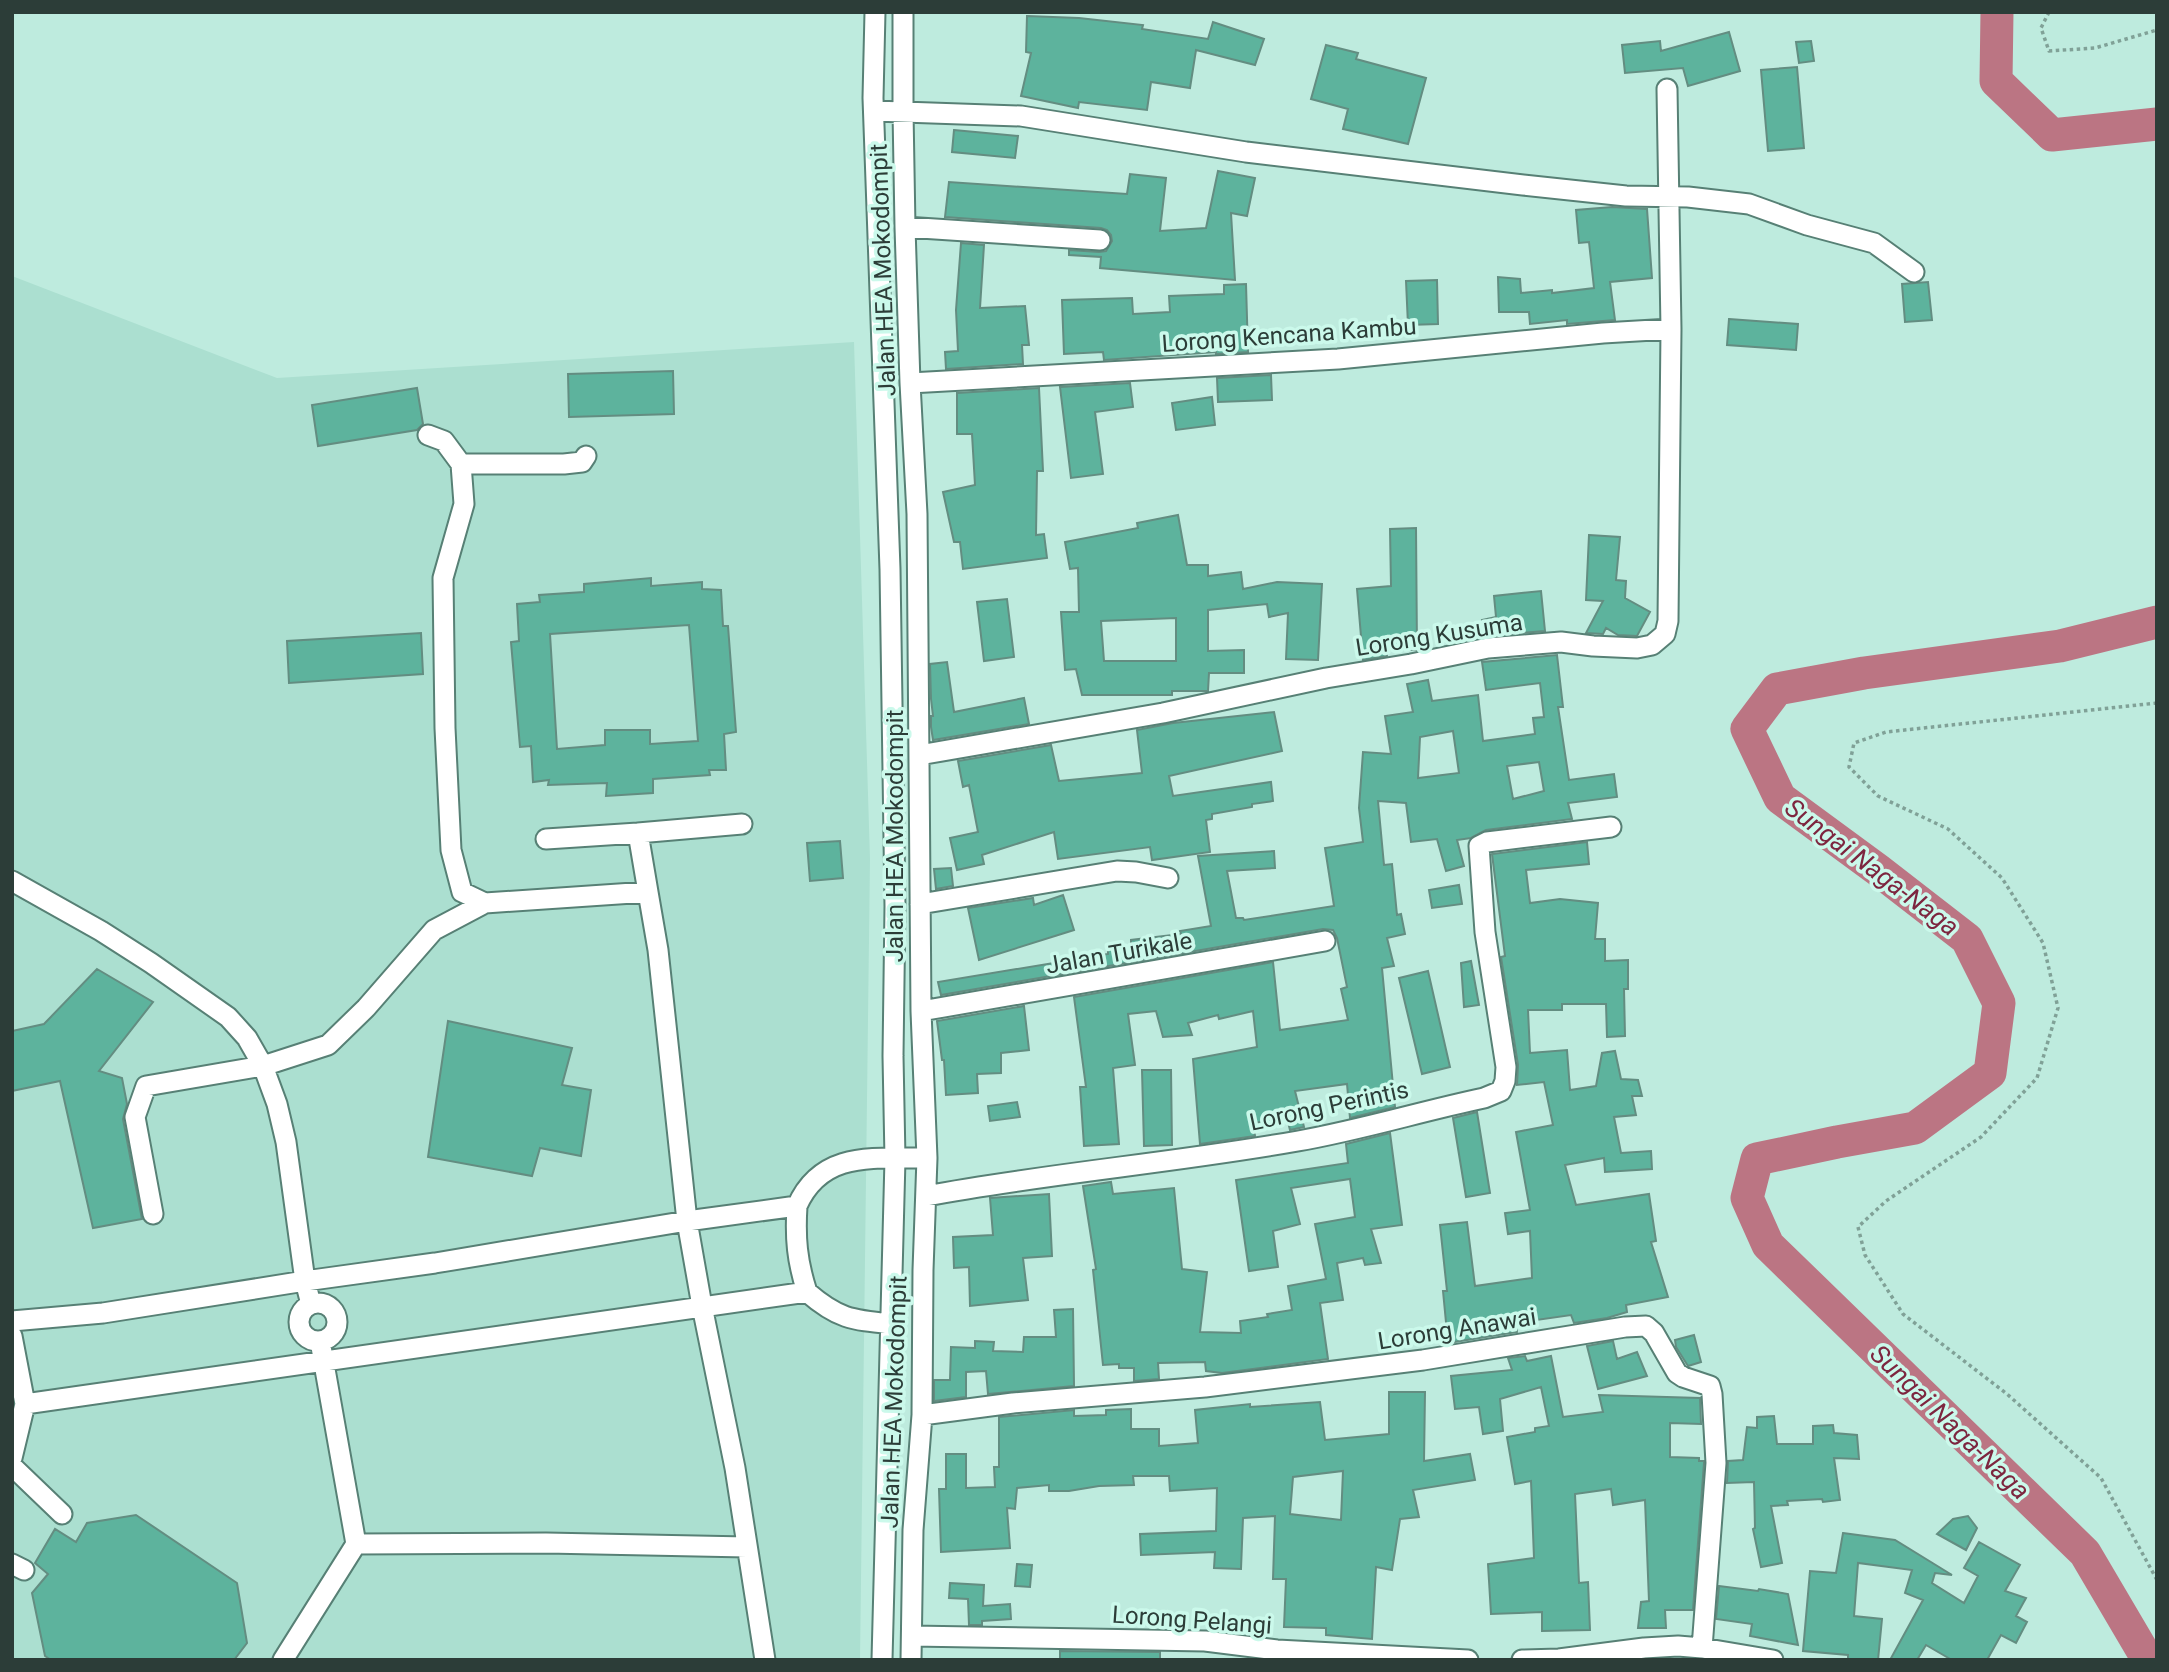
<svg xmlns="http://www.w3.org/2000/svg" width="2169" height="1672" font-family="Roboto,sans-serif">
	<rect width="100%" height="100%" fill="#beebde"/>
	<path fill="#abdfd0" d="M12,276l265,102 577,-36 16,517 -10,801h-848z"/>
	<g fill="none" stroke-linecap="round" stroke-linejoin="round">
		<path stroke="#bb7583" stroke-width="33" d="M1997,12l-1,69 56,54 105,-11
			M2148,1660l-63,-107 -317,-308 -21,-47 10,-39 80,-17 78,-14 75,-55 9,-70 -32,-64 -89,-69 -98,-72 -33,-69 30,-40 87,-16 196,-27 97,-24"/>
	</g>
	<path fill="#5db39d" stroke="#638d81" stroke-width="2" fill-rule="evenodd" d="M1027,16l52,2 64,7 -1,4 66,10 5,-17 51,17 -9,26 -59,-15 -6,38 -39,-6 -4,28 -68,-8 -1,6 -57,-12 10,-43 -5,-1z
		M1729,32l11,39 -52,15 -5,-18 -58,5 -3,-28 38,-4 1,10z
		M1811,41l3,20 -15,2 -3,-21z
		M1326,45l32,8 -2,6 70,19 -18,66 -65,-15 5,-20 -37,-10z
		M1797,67l7,81 -36,3 -7,-81z
		M954,130l64,6 -3,22 -63,-6z
		M1218,171l37,7 -8,38 -16,-3 4,67 -135,-12 1,-11 -32,-2v-5l30,2 7,-1 6,-10 -1,-6 -4,-5 -6,-2 -156,-11 4,-35 178,12 3,-20 36,4 -6,53 46,-3z
		M1612,207l35,2 5,69 -42,4 5,38 -48,4v-4l-37,4 -1,-12h-30l-1,-35 22,2 1,14 31,-3v3l42,-5 -5,-46 -10,1 -3,-33z
		M961,243l23,2 -4,63 45,-2 4,39h-7l1,19 -77,5 -1,-17 13,-1 -2,-41z
		M1437,280l1,44 -30,1 -2,-44z
		M1928,282l4,38 -27,2 -3,-38z
		M1246,284l2,68 -32,2v-2l-112,8 -1,-8 -39,2 -2,-54 70,-2 1,16 37,-2 -1,-16 55,-2v-9z
		M1729,319l69,5 -2,26 -69,-5z
		M673,371l1,43 -105,3 -1,-43z
		M1271,375l1,25 -54,2 -1,-24z
		M1130,383l3,24 -38,5 8,62 -32,4 -11,-91z
		M417,388l6,36 -6,6 -99,16 -6,-41z
		M1039,388l4,83h-6l-1,64 8,-1 3,24 -84,11 -3,-27h-6l-11,-50 32,-7 -3,-51h-15v-41z
		M1212,397l3,28 -39,5 -4,-27z
		M1178,515l9,50h21v11l33,-4 2,17 34,-7 45,2 -4,76 -32,-1 2,-46 -19,4 -2,-13 -59,6v41l36,-1v23h-35l-1,18h-36v4h-90l-6,-26 -11,1 -4,-58h18l-1,-44 -8,1 -5,-27 73,-14 -1,-5zM1176,618v43h-72l-3,-40z
		M1416,528l1,122 -31,-1 1,7 -24,4 -6,-71 34,-3 -1,-57z
		M1589,535l31,2 -4,43 10,1 -1,17 25,14 -13,24 -19,-1 -12,-7 -3,6 -17,-1 17,-32 -17,-1z
		M651,578v8l51,-4v7l19,1 2,36h5l8,106 -12,2 2,36h-17l1,5 -57,4v14l-47,3 1,-13 -59,2 1,-5 -16,2 -2,-36 -11,1 -9,-105 8,-1 -2,-37 23,-2 -1,-7 45,-3v-8zM689,625l9,116 -48,3v-14h-45v15l-48,4 -7,-115z
		M1541,591l4,40 -60,5 -3,-16 14,-3 -2,-21z
		M1007,599l7,58 -30,4 -7,-59z
		M421,633l2,41 -134,9 -2,-42z
		M1557,655l6,52h-5l11,73 45,-6 3,23 -49,6 4,16 -86,11 -15,8 -14,2 7,26 -18,5 -9,-32 -26,3 -5,-39 -28,-2 6,64 8,-1 5,51 4,-1 4,20 -18,4 7,28 -12,2 13,139 -45,11 -3,-34 -52,7 9,36 -14,3 -3,-12 -34,5 2,13 -55,8 -7,-85 64,-12 -4,-36 -34,8 -1,-4 -30,8 4,12 -29,2 -7,-26 -28,3 7,51 -22,3 6,76 -35,2 -4,-59h6l-12,-90 199,-35 7,68 68,-10 -7,-31 6,-2 -10,-49 -4,-8 -10,-1 -382,66 -3,-13 170,-28v-6l23,-3v-5l50,-6 -1,-3 31,-5 -13,-70 76,-5 1,17 -48,3 9,47h7l1,2 90,-14 -9,-58 38,-6 -4,-34 4,-56 28,2 -6,-38 28,-4 -6,-28 21,-4 4,21 46,-6 5,46 52,-7 -2,-16 11,-1 -4,-34 -54,7 -4,-28zM1453,731l6,42 -41,5 2,-41zM1539,762l5,29 -31,8 -6,-33z
		M947,662l7,50 70,-14 5,26 -96,16 -2,-13v-11h2l-2,-17 -1,-35z
		M1274,712l8,39 -113,25 4,20 98,-14 2,19 -21,3v3l-40,7v5l-6,1 4,32 -58,8 -2,-13 -92,12 -4,-27 -72,23 2,9 -27,6 -7,-32 28,-6 -9,-47 -6,2 -5,-26 93,-16 8,36 83,-8 -5,-43 36,-7z
		M840,841l3,37 -33,3 -3,-38z
		M1587,842l2,22 -63,6 4,33 30,-4 38,4 -3,36h10v22l23,-1v29h-4l1,47 -18,1 -1,-33h-44v6h-34l2,43 37,-3 3,40 26,-4 6,-33 13,-2 6,28 17,1 4,16h-10l4,19 -22,2 7,36 30,-2 1,18 -47,3 -1,-14 -39,7 11,40 73,-11 7,47 -5,1 17,55 -42,8 1,7 -20,6 -33,5 -3,-8 -55,8 1,9 -69,11 -5,-52h4l-7,-66 27,-3 8,64 57,-8 -2,-47 -22,3 -3,-21 25,-3 -14,-78 37,-7 -9,-43 -27,3 1,-20 -17,-108 4,-1 -13,-102z
		M951,868l2,18 -17,3 -2,-20z
		M1459,885l3,19 -30,4 -3,-18z
		M1063,895l11,35 -95,30 -11,-52 65,-10 1,7z
		M1471,961l8,44 -15,2 -3,-44z
		M97,969l56,33 -54,69 23,7 5,26 -4,15 19,100 -49,9 -33,-147 -48,10v-60l32,-7z
		M1428,971l22,96 -28,7 -23,-96z
		M1024,1006l5,44 -28,3v20l-24,1 1,19 -32,2 -2,-35h-2l-5,-39z
		M448,1021l124,27 -10,37 29,5 -10,66 -41,-8 -8,28 -104,-19z
		M1142,1070h29l1,75 -28,1z
		M1017,1102l3,15 -30,4 -2,-15z
		M1477,1112l13,81 -24,4 -13,-79z
		M1390,1133l12,92 -31,4 10,34 -16,2 -2,-7 -26,5 6,37 -23,3 8,56 -106,14 -16,-2 -1,-9 -47,1 1,16 -25,2v-13h-15v-4l-16,1 -10,-95 3,-1 -13,-83 28,-4 2,12 61,-6 8,81 25,3 -7,60 41,1 -1,-12 28,-4 -1,-3 25,-4 -4,-24 38,-7 -11,-55 40,-7 -5,-38 -59,9 9,36 -27,7 5,36 -29,4 -13,-91 112,-17 -2,-19z
		M1049,1194l3,62 -29,2 5,42 -58,6 -1,-39 -15,1 -1,-31 40,-2 -3,-37z
		M1073,1309l1,77 -86,8 -2,-23 -20,1v25l-32,4v-21h16l1,-33 24,1v-7l19,1 -1,9 30,1 1,-15h32l-2,-27z
		M1694,1335l7,27 -13,4 -12,-19 -1,-7z
		M1613,1341l4,18 20,-7 10,24 -49,13 -11,-43z
		M1525,1356l2,5 24,-5 12,61 40,-5 -4,-17 101,3 1,26 -31,-1v34l29,1v3h5v2l-11,147h-28l1,18h-28l3,-26 8,-1 -4,-101 -32,5 -2,-16 -36,5 4,89 9,-1 2,48 -48,1v-19l-51,2 -3,-50 46,-6 -3,-77 -16,3 -8,-47 28,-5v-4l14,-2 -8,-39 -41,12 3,32 -20,3 -4,-27 -24,2 -4,-33 61,-6 -4,-12z
		M1389,1392h36l-1,69 46,-7 5,26 -62,10 6,27 -19,2 -8,51 -16,-3 -4,72 -46,-4v-7l-42,-1 2,-48h-13l2,-63 -32,2 -2,51 -27,-1 1,-16 -74,3 -1,-21 76,-3 1,-43 -47,3 -1,-15h-36l1,9 -35,1 -30,5h-20v-6l-32,3 -2,21 -8,-1 3,40 -69,4 -2,-63h7v-35h20v34l29,-1 -1,-20h5v-50l75,-7v6l32,-1v-5l25,-1v20h28v17l39,-3 -3,-33 55,-6v3l70,-5 5,38 64,-6zM1343,1471l-2,49 -51,-6 3,-37z
		M1774,1416l3,28h36v-18l20,-1 1,8 23,2 2,24 -25,-1 6,42 -17,2 -1,-3 -35,2 1,4 -17,1 11,57 -21,4 -8,-38 2,-1 -1,-46 -27,1 1,-22 15,-1 4,-33 10,1v-11z
		M136,1515l101,68 10,60 -13,17h-183l-6,-4 -13,-63 16,-19 -13,-11 20,-34 21,13 11,-19z
		M1968,1516l9,12 -11,22 -29,-16 16,-15z
		M1843,1533l52,7 57,35 -17,-2 -3,10 32,20 14,-27 -14,-8 15,-26 41,23 -15,26 21,7 -10,18 11,6 -11,21 -15,-8 -14,25h-35l-26,-15 -9,15h-27l33,-60 -18,-7 7,-23 -54,-7 -4,53 28,3 -4,41h-30v-5l-45,-4 7,-80 26,2z
		M1017,1564l15,1 -2,22 -15,-1z
		M950,1583l34,2 -1,21 27,-2 1,15 -29,2v4h-13l-1,-26 -19,-1z
		M1719,1586l39,5 1,-2 29,5 10,51 -48,-9 2,-12 -36,-5z
		M1060,1651l100,1v8h-100z"/>
	<g fill="none" stroke-linecap="round" stroke-linejoin="round">
		<g stroke="#578075" stroke-width="23">
			<path id="minor" d="M875,12l-2,86 17,471 5,337 -2,150 2,103 -13,501
				M903,12v99l2,116 5,156 7,131 4,497 6,147 -4,112 -1,145 -9,115 -2,130
				M874,111l147,5 225,36 277,33 103,11 62,1 61,7 58,21 67,18 40,29
				M905,227l195,13
				M910,383l428,-24 265,-26 68,-4
				M428,435l16,6 17,23
				M586,456l-4,6 -18,2h-103l3,40 -21,74 2,150 6,122 11,42 23,11 163,-11 10,58 29,271 15,85 33,162 30,192
				M919,755l244,-42 163,-35 85,-14 77,-16 73,-6 32,4 44,2 15,-3 13,-11 3,-13 3,-292 -4,-240
				M638,833l104,-9
				M546,839l92,-6 10,59
				M12,881l89,50 50,32 77,54 19,21 16,28 14,38 9,38 19,139 6,23
				M920,904l197,-33 19,1 32,6
				M921,1011l404,-70
				M926,1196c123,-23 248,-33 372,-55 63,-11 124,-30 186,-43l17,-7 4,-10 1,-14 -21,-135 -6,-86 8,-4 124,-15
				M797,1206c-2,32 0,55 10,86
				M153,1214l-18,-97 11,-31 117,-20 65,-21 38,-37 68,-78 51,-27
				M299 1322a19 19 0 1 1 38 0a19 19 0 1 1-38 0Z
				M12,1321l91,-8 202,-32 130,-18 252,-42 110,-15c25,-57 79,-47 130,-48
				M12,1336l13,68 -13,54
				M25,1404l782,-112c31,27 45,28 85,32
				M922,1415l91,-12 192,-16 218,-27 202,-33 21,-1 8,7 23,40 6,4 27,9 2,8 4,69 -14,185
				M12,1466l50,48
				M356,1544l190,-1 201,4
				M12,1564l12,6
				M912,1636l293,5 72,9 191,10
				M283,1660l73,-116 -36,-203
				M1522,1660l37,-1 85,-11 34,-2 24,2 71,12"/>
		</g>
		<path stroke="#80a197" stroke-width="3.5" stroke-dasharray="3.5 3.5" stroke-linecap="butt" d="M2049,12l-8,16 8,23 46,-3 62,-18
			M2157,703l-271,29 -32,11 -5,24 29,29 70,33 54,49 41,65 15,65 -21,70 -56,59 -95,64 -28,26 7,28 38,59 104,80 94,84 56,102"/>
		<use href="#minor" stroke="#fff" stroke-width="19"/>
	</g>
	<g text-anchor="middle" stroke-width="7" stroke-linejoin="round" paint-order="stroke">
		<g font-size="24" fill="#2c3d38" stroke="#cbf9eb">
			<text transform="translate(883 270) rotate(-92)" y="8">Jalan HEA Mokodompit</text>
			<text transform="translate(1289 335) rotate(-4)" y="8">Lorong Kencana Kambu</text>
			<text transform="translate(1439 635) rotate(-9)" y="8">Lorong Kusuma</text>
			<text transform="translate(895 836) rotate(-90)" y="8">Jalan HEA Mokodompit</text>
			<text transform="translate(1119 953) rotate(-10)" y="8">Jalan Turikale</text>
			<text transform="translate(1329 1106) rotate(-12)" y="8">Lorong Perintis</text>
			<text transform="translate(1457 1329) rotate(-9)" y="8">Lorong Anawai</text>
			<text transform="translate(894 1402) rotate(-88)" y="8">Jalan HEA Mokodompit</text>
			<text transform="translate(1192 1620) rotate(4)" y="8">Lorong Pelangi</text>
		</g>
		<g font-size="26" font-style="italic" fill="#7d263f" stroke="#cbf9eb">
			<text transform="translate(1872 867) rotate(37)" y="9">Sungai Naga-Naga</text>
			<text transform="translate(1950 1422) rotate(44)" y="9">Sungai Naga-Naga</text>
		</g>
	</g>
	<rect width="2169" height="1672" fill="none" stroke="#2c3d38" stroke-width="28"/>
</svg>
